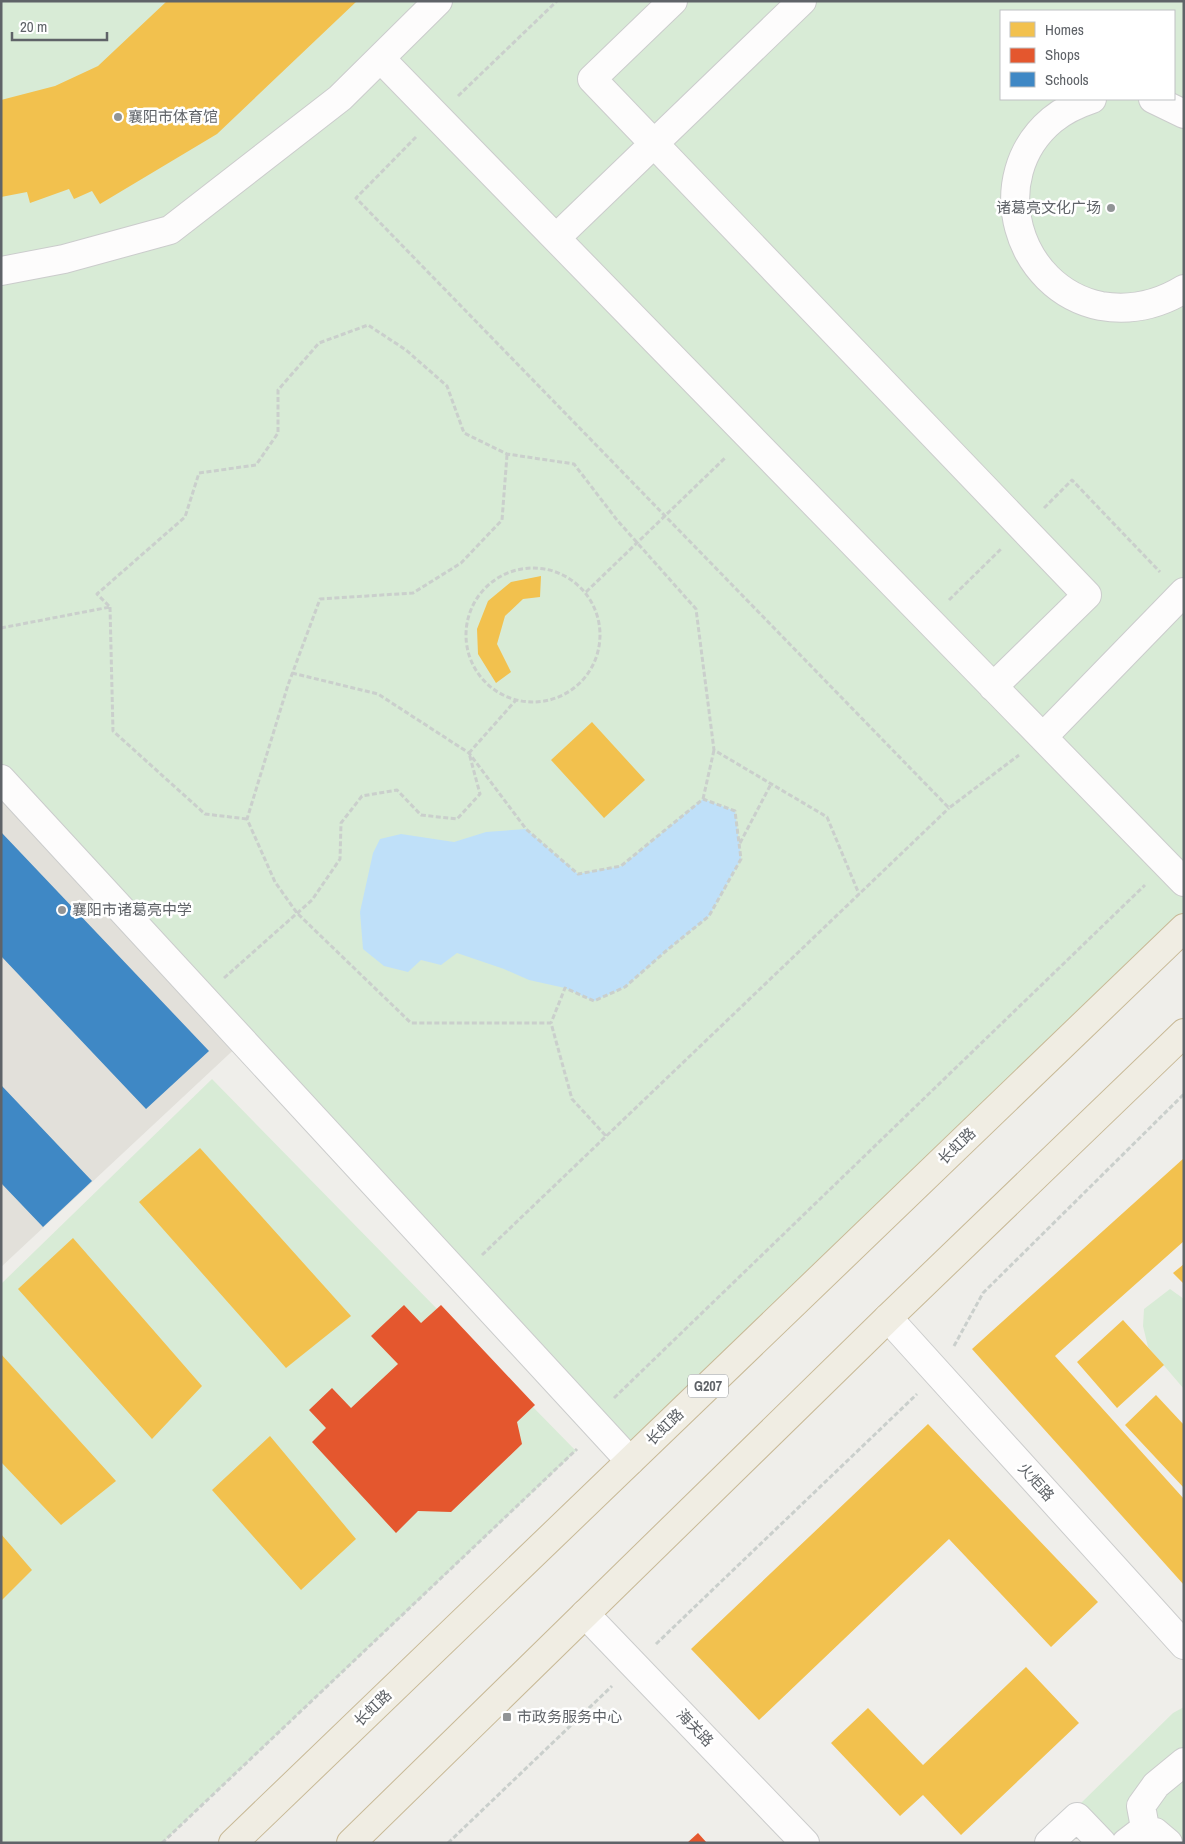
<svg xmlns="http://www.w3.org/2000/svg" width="1185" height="1844" font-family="'Archivo Narrow','Noto Sans SC',sans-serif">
	<rect width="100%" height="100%" fill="#efeeea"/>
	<path fill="#e2e0da" d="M1,779l242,262 -242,226z"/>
	<path fill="#d8ebd6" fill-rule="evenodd" d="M1,1h1183v927l-554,533 -629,-682zM1001,11h173v88h-173z
		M212,1079l364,372 -414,392h-161v-559z
		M1170,1289l14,10v90l-36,-42 -5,-21 1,-17z
		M1184,1707v136h-66l-37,-40 92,-90z"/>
	<path fill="#bfe0f9" d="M703,799l32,12 6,48 -32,57 -43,35 -41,36 -31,14 -29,-13 -36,-8 -25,-11 -47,-16 -16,12 -20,-5 -13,12 -24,-6 -21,-17 -3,-37 13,-59 7,-14 21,-5 53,8 32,-10 40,-3 52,45 44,-8z"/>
	<path fill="#f2c14e" d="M167,1h190l-140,133 -117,70 -8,-13 -18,8 -5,-10 -39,14 -3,-11 -26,5v-97l54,-14 43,-20z
		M541,576l-1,21 -17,2 -18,17 -8,28 14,28 -15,11 -18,-29 -1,-25 11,-28 23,-19z
		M592,722l53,58 -41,38 -53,-58z
		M200,1148l151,168 -65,52 -147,-166z
		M1184,1158v83l-129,115 129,143v86l-212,-236z
		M73,1238l129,148 -50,53 -134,-150z
		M1184,1264v20l-11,-11z
		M1123,1320l41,45 -47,43 -40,-46z
		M1,1354l115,127 -55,44 -60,-63z
		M1156,1395l28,30v63l-59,-63z
		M928,1424l170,178 -47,45 -102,-108 -190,181 -68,-71z
		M270,1436l86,103 -55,51 -89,-100z
		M1,1534l31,36 -31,31z
		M1026,1667l53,56 -118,112 -38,-40 -23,21 -69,-73 37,-35 55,57z"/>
	<path fill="#e4572e" d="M404,1305l17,18 20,-18 94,100 -18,17 5,22 -71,68 -33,-1 -22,22 -84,-91 14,-14 -17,-18 23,-22 19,20 47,-44 -27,-28z
		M698,1833l9,10h-20z"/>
	<path fill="#3f88c5" d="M1,832l208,219 -63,58 -145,-153z
		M1,1085l91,96 -49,46 -42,-44z"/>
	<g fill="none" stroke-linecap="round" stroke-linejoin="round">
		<g stroke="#cbcccc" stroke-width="30">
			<path id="minor" d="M673,1l-81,78 495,516 -94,92
				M381,59l803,823
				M1092,99c-15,5 -28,11 -40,21 -68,57 -36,169 49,186 30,5 57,-1 83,-17
				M1153,99l31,15
				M556,238l246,-237
				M1,271l63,-12 106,-29 170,-132 98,-97
				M1043,737l141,-145
				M1,779l629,682
				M888,1318l296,327
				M585,1614l220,229
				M1146,1833l-5,-27 15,-21 28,-23
				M1049,1843l28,-26 25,26
				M1126,1843l13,-10 16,-1 13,11"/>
		</g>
		<g stroke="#c8b996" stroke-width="30">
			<path id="highway" d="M233,1843l951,-915
				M351,1843l537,-525 296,-285"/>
		</g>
		<path stroke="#cacfcc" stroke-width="3" stroke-dasharray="5 2.5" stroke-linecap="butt" d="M458,96l99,-95
			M416,137l-60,61 593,610 70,-53
			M507,455l-5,65 -41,43 -48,30 -93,6 -32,86 -41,134 28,63 22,31 114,110h140l21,76 34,37
			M1044,508l28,-28 88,92
			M466 635a67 67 0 1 1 134 0a67 67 0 1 1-134 0Z
			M586,592l140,-135
			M949,600l53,-52
			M110,607l3,124 92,83 42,5
			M1,628l109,-21 -13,-13 88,-77 14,-44 57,-8 22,-32v-43l41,-47 49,-18 38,25 41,36 17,47 43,21 67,10 43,56 79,89 18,141 113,67 32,77
			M292,673l86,21 91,59 57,76 52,45 43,-8 82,-67 32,12 6,48 -32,57 -43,35 -41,36 -31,14 -29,-13 -14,35
			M703,799l11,-49
			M740,843l31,-59
			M224,978l88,-78 28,-41 1,-36 21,-27 35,-6 24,25 36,4 23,-25 -11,-41 47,-53
			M482,1255l467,-447
			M954,1346l29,-53 201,-199
			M614,1398l531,-513
			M656,1644l261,-250
			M162,1843l415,-394
			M448,1843l164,-157"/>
		<use href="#minor" stroke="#fdfcfc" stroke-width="28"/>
		<use href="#highway" stroke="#f0ede3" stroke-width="28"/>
	</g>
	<g fill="#919496" stroke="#fff" stroke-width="2">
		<circle cx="118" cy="117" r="5"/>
		<circle cx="1111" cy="208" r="5"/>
		<circle cx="62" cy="910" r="5"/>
		<rect x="502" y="1712" width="10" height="10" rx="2.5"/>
	</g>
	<g text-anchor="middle" stroke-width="5" stroke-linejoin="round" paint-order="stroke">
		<rect fill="#fff" stroke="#8f9295" stroke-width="1" x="688" y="1374.5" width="40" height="23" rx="4"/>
		<g font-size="14" font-weight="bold" fill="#5f6368">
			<text x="708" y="1391">G207</text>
		</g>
		<g font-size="15" fill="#5f6368" stroke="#fff" text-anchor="start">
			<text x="128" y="122">襄阳市体育馆</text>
			<text x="1101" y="213" text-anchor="end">诸葛亮文化广场</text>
			<text x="72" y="915">襄阳市诸葛亮中学</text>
			<text x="517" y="1722">市政务服务中心</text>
		</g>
		<g font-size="15" fill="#5f6368" stroke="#fff">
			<text transform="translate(957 1146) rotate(-44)" y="5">长虹路</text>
			<text transform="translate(665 1427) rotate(-44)" y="5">长虹路</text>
			<text transform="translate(1036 1482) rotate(48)" y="5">火炬路</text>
			<text transform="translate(373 1708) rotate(-44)" y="5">长虹路</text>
			<text transform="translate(695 1728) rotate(46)" y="5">海关路</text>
		</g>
	</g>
	<rect width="1185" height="1844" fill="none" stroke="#5f6368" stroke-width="5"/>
	<rect x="1000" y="10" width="175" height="90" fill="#ffffff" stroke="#bfc1c3"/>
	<rect x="1010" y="22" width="25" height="15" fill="#f2c14e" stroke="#bfc1c3"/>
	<text x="1045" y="35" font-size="15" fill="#5f6368">Homes</text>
	<rect x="1010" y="48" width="25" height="15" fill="#e4572e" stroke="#bfc1c3"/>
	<text x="1045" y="60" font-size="15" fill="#5f6368">Shops</text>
	<rect x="1010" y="72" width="25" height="15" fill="#3f88c5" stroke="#bfc1c3"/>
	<text x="1045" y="85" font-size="15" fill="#5f6368">Schools</text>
	<path d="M12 32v8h95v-8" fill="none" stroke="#5f6368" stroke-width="2.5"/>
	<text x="20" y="32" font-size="15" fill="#5f6368" stroke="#ffffff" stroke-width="4" paint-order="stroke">20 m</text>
</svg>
